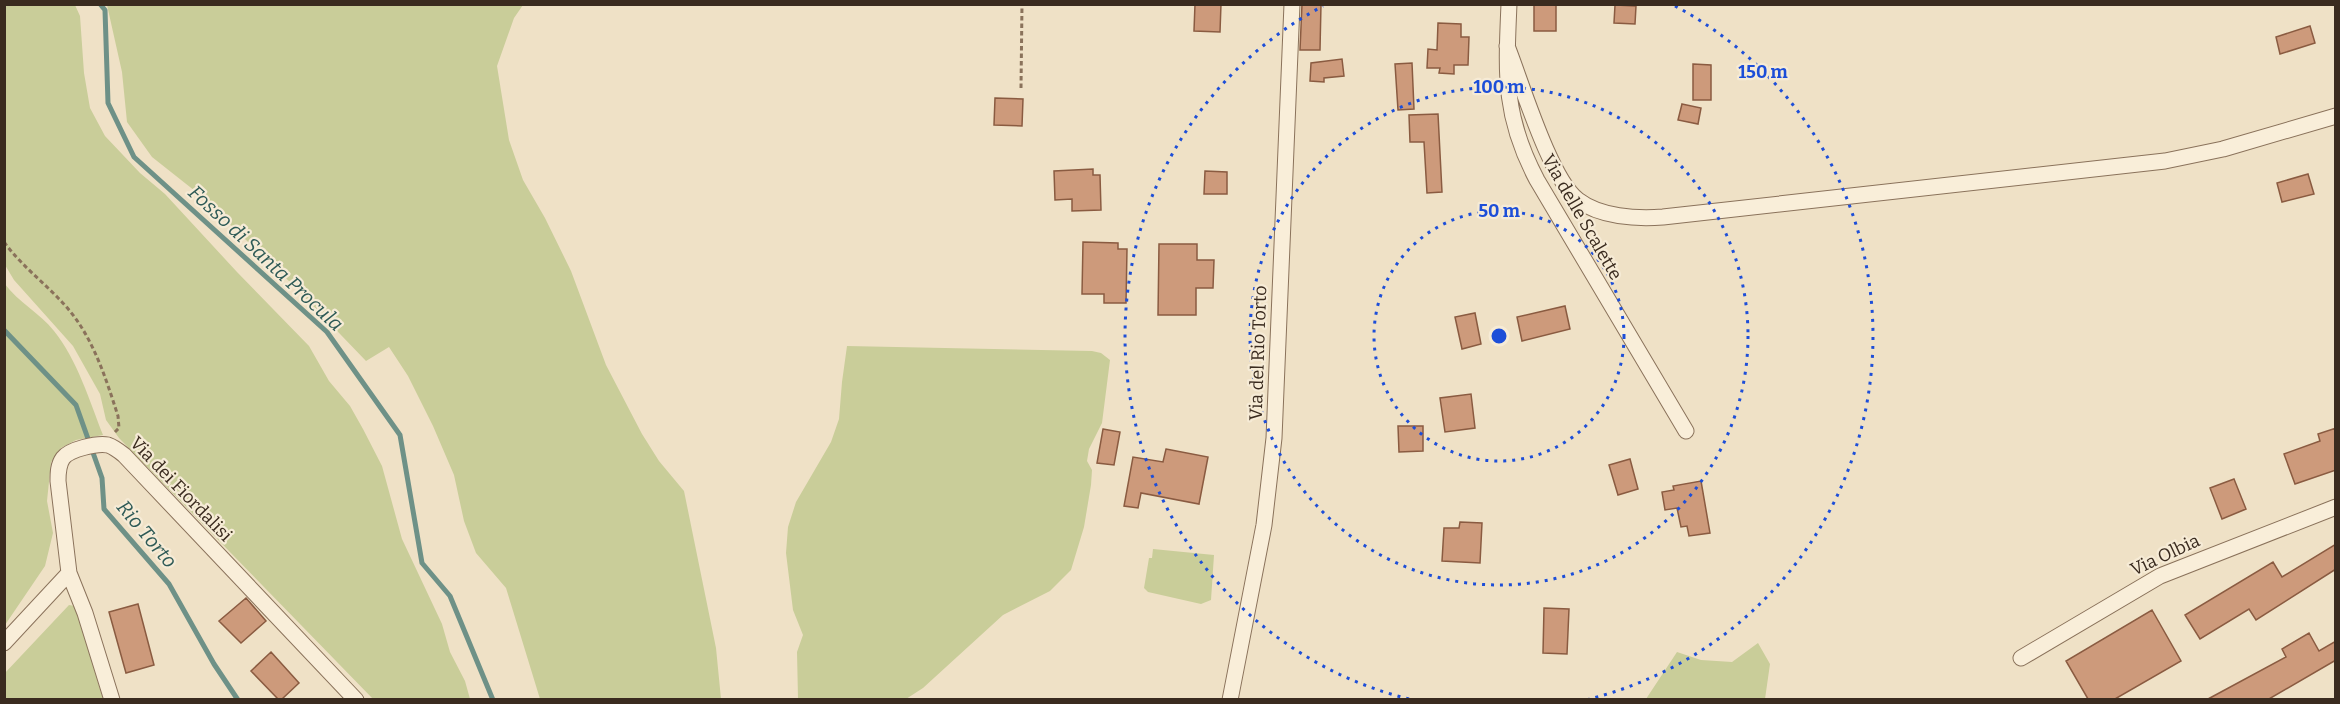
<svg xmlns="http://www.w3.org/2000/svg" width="2340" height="704" font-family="Bitter,serif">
	<rect width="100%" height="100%" fill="#efe1c6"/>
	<path fill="#c9cd99" d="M4,5h71l5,11 4,57 6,35 15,28 35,37 25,21 72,78 72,74 20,35 21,25 13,23 19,37 20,73 40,85 8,28 15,29 5,18h-97l-254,-261 -13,-18 -6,-26 -27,-48 -59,-66 -9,-15z
		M107,5h416l-9,13 -17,48 12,74 14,40 22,38 26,53 35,94 36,69 17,27 25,30 32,157 5,51h-181l-34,-111 -30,-35 -12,-32 -10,-46 -21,-49 -25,-50 -19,-29 -23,14 -75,-78 -96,-92 -43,-34 -25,-35 -5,-50z
		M4,283c15,20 36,30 50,48 23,28 36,71 49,104l-27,5 -15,8 -10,14 -4,39 6,32 -8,33 -40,59z
		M847,346l245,5 9,2 9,7 -8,63 -13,26 -2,12 5,9 -1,15 -7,42 -13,43 -21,21 -47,24 -80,73 -17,11 -108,-1 -1,-46 6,-17 -10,-25 -7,-57 2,-26 8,-25 35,-60 8,-23 3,-37z
		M1153,549l61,6 -3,45 -10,4 -53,-12 -4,-4 5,-30h3z
		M69,605l6,1 28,93h-98l-1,-25z
		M1758,643l12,21 -5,35h-119l31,-47 24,8 31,2z"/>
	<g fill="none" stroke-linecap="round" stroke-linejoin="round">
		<path stroke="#6e9187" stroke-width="5" d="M100,4l5,6 3,93 26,54 193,175 73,103 22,128 28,33 43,104
			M4,330l72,75 26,73 2,31 65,75 45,80 24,36"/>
	</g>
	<path fill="#cd9a7b" stroke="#8a5b41" stroke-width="1.5" d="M1195,4h26l-1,28 -26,-1z
		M1302,4h19l-1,46h-20z
		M1534,4h22v27h-22z
		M1615,5l21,1 -1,18 -21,-1z
		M1438,23l23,1v13h8l-1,28h-14v9l-15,-1 1,-5h-13l1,-19 9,1z
		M2310,26l5,17 -35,11 -4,-17z
		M1342,59l2,17 -20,2v4l-14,-1 1,-18z
		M1412,63l2,46 -16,1 -3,-46z
		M1693,64l18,1v35h-18z
		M995,98l28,1 -1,27 -28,-1z
		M1682,104l19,4 -3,16 -20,-4z
		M1438,114l4,78 -15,1 -3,-51h-14l-1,-27z
		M1093,169v6h7l1,35 -29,1v-12l-17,1 -1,-29z
		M1205,171l22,1v22h-23z
		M2308,174l6,20 -32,8 -5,-19z
		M1083,242l35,1v6h9l-1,54h-22v-9h-22z
		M1159,244h38v16h17l-1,28h-17v27h-38z
		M1565,306l5,23 -48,12 -5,-24z
		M1475,313l6,31 -19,5 -7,-32z
		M1471,394l4,34 -30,4 -5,-34z
		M1398,426h25v25l-24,1z
		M2336,428v42l-41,14 -11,-30 36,-13 -2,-7z
		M1103,429l17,3 -6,33 -17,-2z
		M1166,449l42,8 -9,47 -58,-11 -3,15 -14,-2 9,-49 30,5z
		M1630,459l8,30 -20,6 -9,-30z
		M2234,479l12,30 -24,10 -12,-31z
		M1701,481l9,52 -21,3 -2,-10 -6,1 -4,-19 -12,2 -3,-18 12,-2 -1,-4z
		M1460,522l22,1 -2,40 -38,-2 2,-33h15z
		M2336,544v25l-80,51 -7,-11 -49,30 -15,-24 88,-53 9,15z
		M246,598l20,23 -25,22 -22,-22z
		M138,604l16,61 -28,8 -17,-61z
		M1544,608l25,1 -2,45 -24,-1z
		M2152,610l29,51 -66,38h-27l-22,-38z
		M2309,633l10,18 17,-10v19l-67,39h-61l78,-42 -4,-8z
		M271,652l28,31 -17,16h-4l-27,-28z"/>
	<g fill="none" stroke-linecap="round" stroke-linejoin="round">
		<g stroke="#8a725b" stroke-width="17">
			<path id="street" d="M1509,4c-3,70 -6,112 28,176l149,251
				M1507,46c14,35 43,133 71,154 22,17 58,19 85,17l502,-56 58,-12 113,-33
				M4,643l65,-70
				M2021,658l139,-82 176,-69
				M112,700l-27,-87 -16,-40 -11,-92c0,-8 0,-16 5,-23 7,-9 34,-15 45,-13 6,2 11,6 16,10l232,245
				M1230,700l34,-175 10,-87 18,-434"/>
		</g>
		<path stroke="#8a725b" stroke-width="3" stroke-dasharray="4.5 3" stroke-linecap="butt" d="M1021,88l1,-84
			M4,242c19,26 45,44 65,68 25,30 37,69 49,106l1,12 -4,4"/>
		<use href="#street" stroke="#f9eed9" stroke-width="15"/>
	</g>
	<g fill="none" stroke="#1d4ed8" stroke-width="3" stroke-dasharray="3 6">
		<circle cx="1499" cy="336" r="125"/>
		<circle cx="1499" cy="336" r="249"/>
		<path d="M1409 699A374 374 0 0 1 1323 6M1675 6A374 374 0 0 1 1589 699"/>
	</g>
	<g text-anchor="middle" stroke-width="4.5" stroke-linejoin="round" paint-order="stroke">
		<g font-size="18" fill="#3a2b1f" stroke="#f6ebd6">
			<text transform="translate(1582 217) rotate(60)" y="6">Via delle Scalette</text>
			<text transform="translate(1258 353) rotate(-88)" y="6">Via del Rio Torto</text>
			<text transform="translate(181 489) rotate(46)" y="6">Via dei Fiordalisi</text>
			<text transform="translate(2165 555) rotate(-25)" y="6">Via Olbia</text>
		</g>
		<g font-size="20" font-style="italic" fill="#2e5a56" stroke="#f6ebd6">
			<text transform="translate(266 258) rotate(43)" y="7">Fosso di Santa Procula</text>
			<text transform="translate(147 534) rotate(50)" y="7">Rio Torto</text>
		</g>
	</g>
	<circle cx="1499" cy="336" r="9" fill="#1d4ed8" stroke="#f6ebd6" stroke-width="3"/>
	<g font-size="18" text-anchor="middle" font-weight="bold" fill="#1d4ed8" stroke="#f6ebd6" stroke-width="4.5" stroke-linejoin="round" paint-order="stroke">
		<text x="1763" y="78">150 m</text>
		<text x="1499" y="93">100 m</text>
		<text x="1499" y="217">50 m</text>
	</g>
	<rect width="2340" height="704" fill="none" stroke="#3a2b1f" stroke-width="12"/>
</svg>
